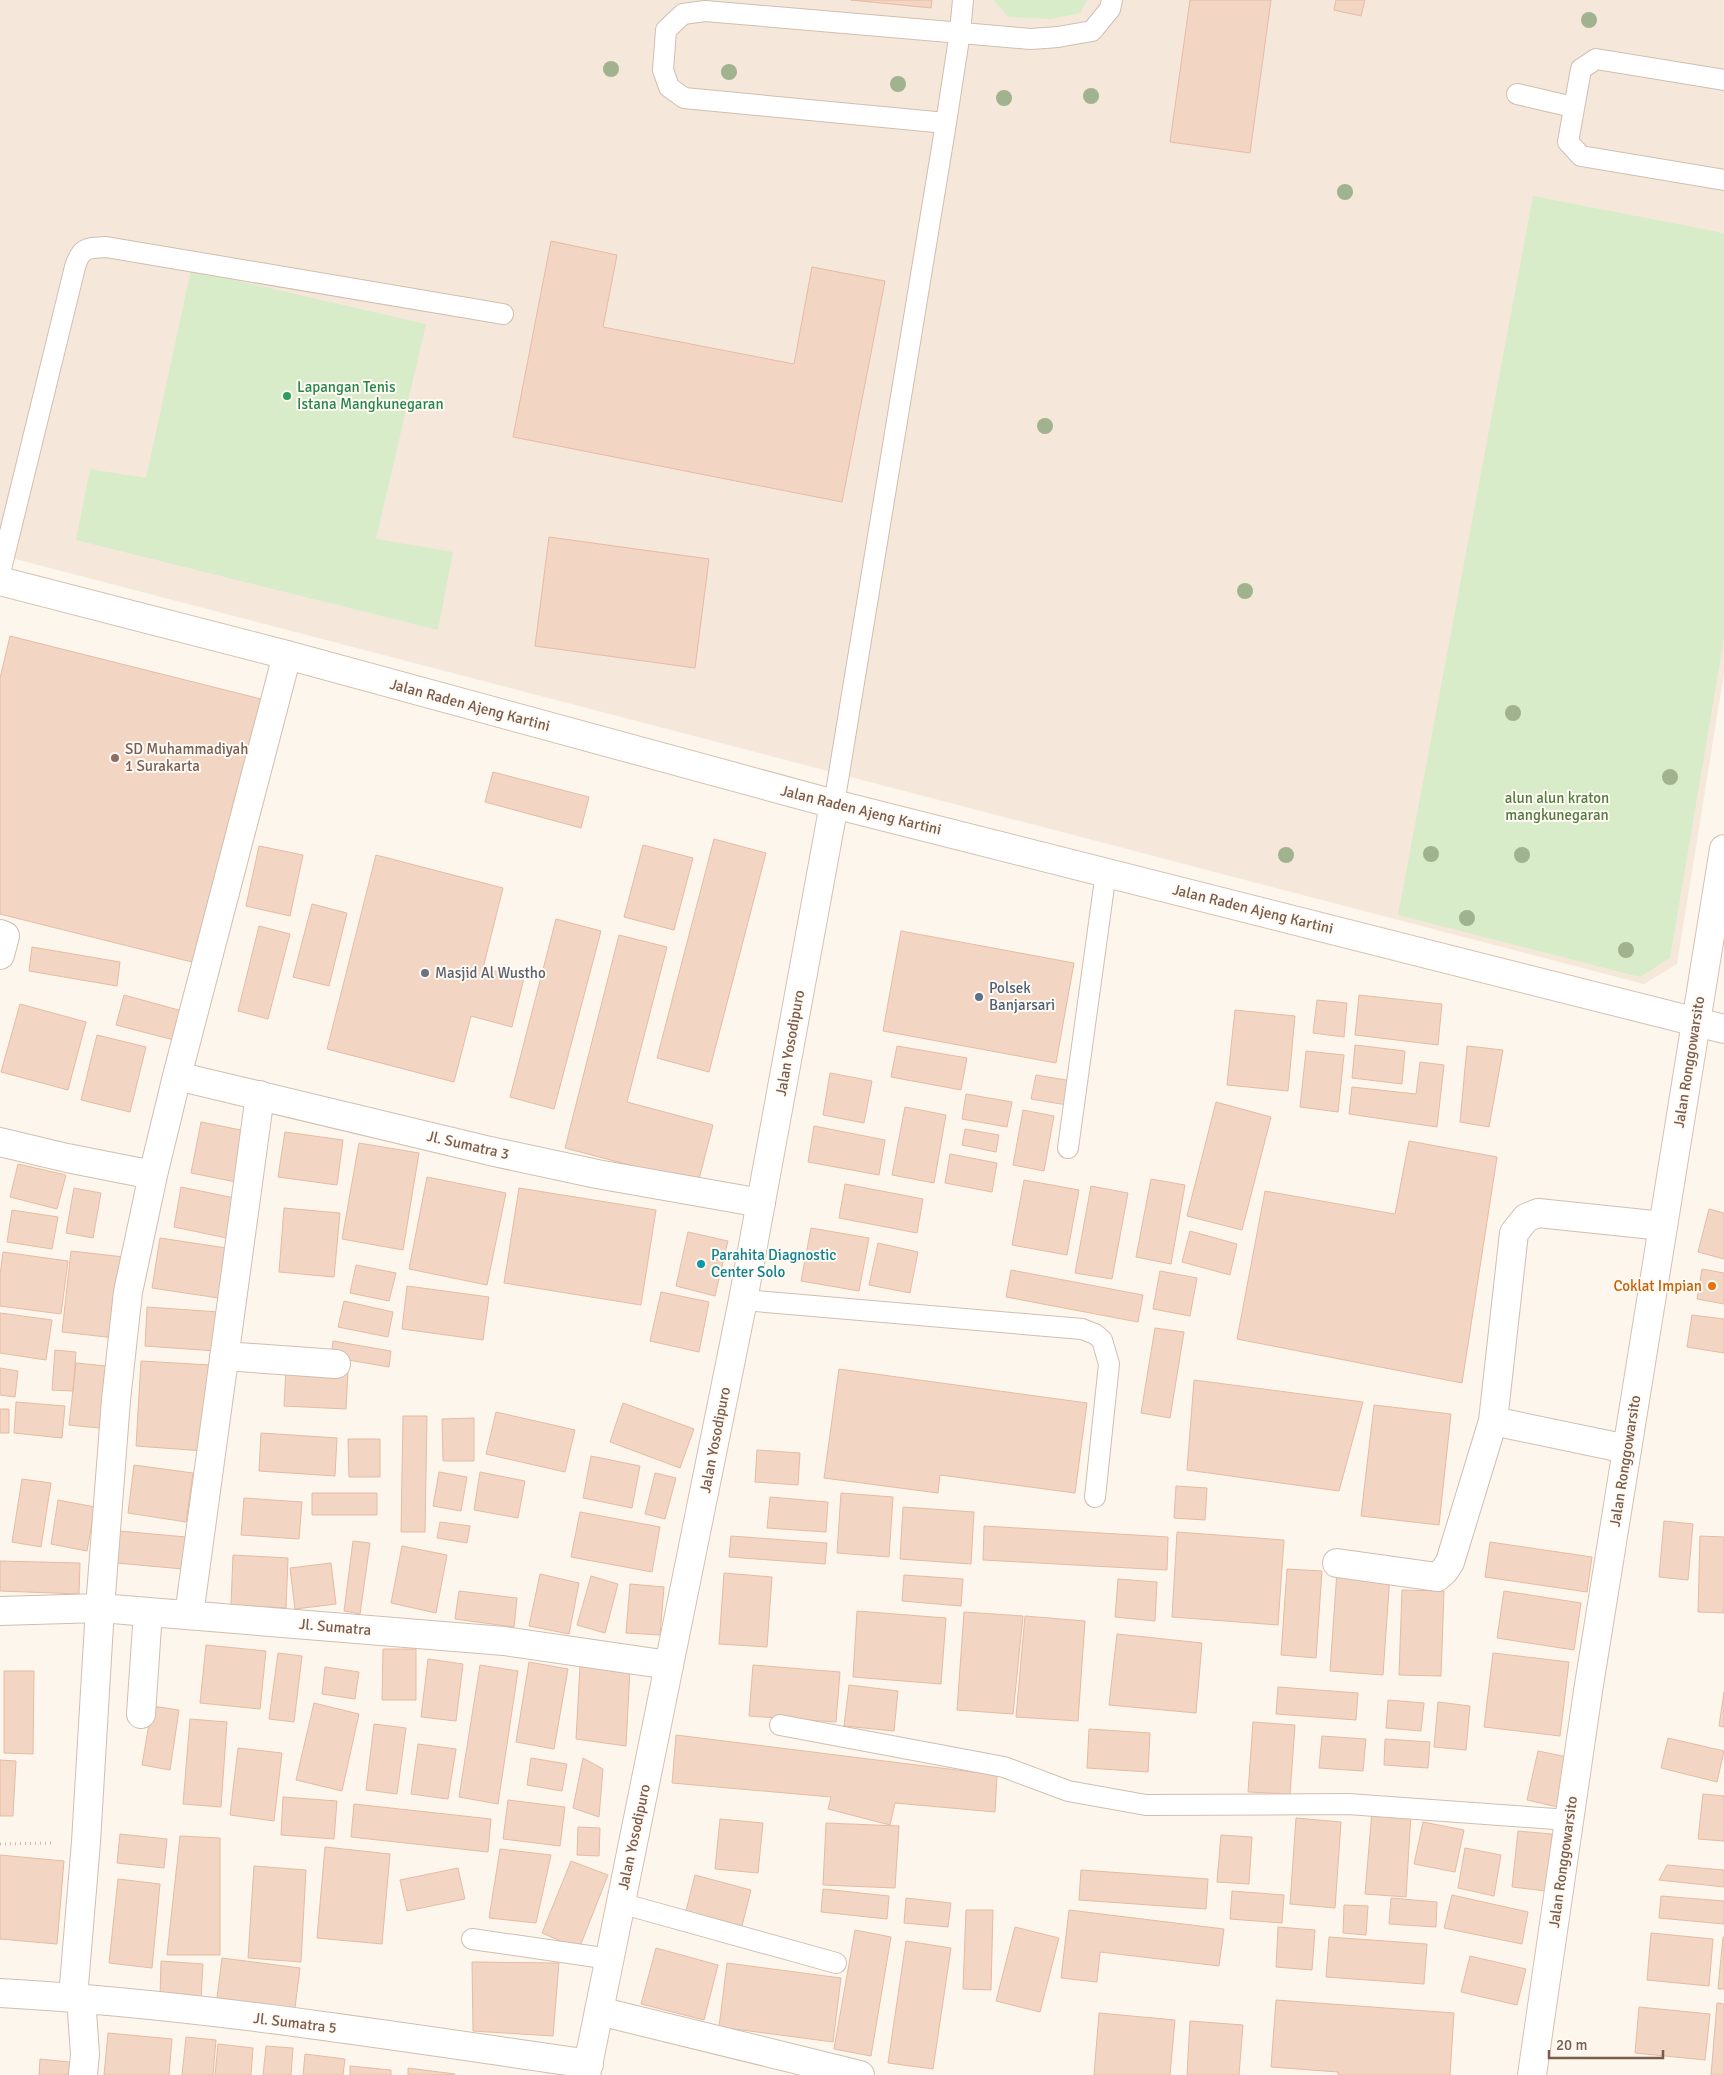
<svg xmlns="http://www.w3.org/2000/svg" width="1724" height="2075" font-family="Signika,sans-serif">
	<rect width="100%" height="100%" fill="#fdf6ec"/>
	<path fill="#f5e8da" d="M0,0h1724v673l-47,291 -33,20 -1644,-429z"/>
	<path fill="#d8ecc9" d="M993,0h94l-7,13 -29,6 -42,-2z
		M1533,196l191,37v405l-54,320 -30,19 -242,-62z
		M191,270l235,54 -50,215 77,13 -15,78 -362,-90 14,-71 56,9z"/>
	<path fill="#f3d5c3" stroke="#e6bba3" d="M851,0h81l-1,8z
		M1190,0h81l-21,153 -80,-11z
		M1336,0h29l-4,16 -27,-6z
		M551,241l66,14 -14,72 191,37 18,-97 73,14 -43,221 -329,-65z
		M549,537l160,22 -14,109 -160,-22z
		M10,636l259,65 -65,264 -204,-51v-236z
		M493,772l96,25 -8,31 -96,-26z
		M714,839l52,14 -57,219 -52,-14z
		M643,845l50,13 -19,72 -50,-13z
		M259,846l44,9 -13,61 -44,-10z
		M376,855l127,33 -20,80 41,10 -12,49 -41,-11 -17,66 -127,-33z
		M312,904l35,9 -18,73 -36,-9z
		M556,919l45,12 -47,178 -44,-12z
		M259,926l31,8 -22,85 -30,-8z
		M901,931l173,32 -18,100 -173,-32z
		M619,935l48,12 -40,155 86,23 -15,58 -133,-35z
		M32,947l88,15 -3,24 -88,-15z
		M124,995l62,17 -8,29 -62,-16z
		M1359,995l83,9 -4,41 -83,-10z
		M1317,1000l30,3 -3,34 -31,-4z
		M20,1004l66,18 -18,68 -67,-18z
		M1235,1010l60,6 -7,75 -61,-6z
		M97,1035l49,12 -16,65 -49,-12z
		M1355,1045l50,6 -3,33 -50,-6z
		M897,1046l70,12 -6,32 -70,-13z
		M1467,1046l36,4 -14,77 -29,-5z
		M1306,1051l38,4 -6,57 -38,-5z
		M1420,1062l24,3 -7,62 -88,-13 3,-27 64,7z
		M830,1073l42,8 -8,42 -41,-8z
		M1036,1075l36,6 -5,24 -36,-6z
		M966,1094l46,8 -5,25 -45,-8z
		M1216,1102l55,15 -29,113 -55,-14z
		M905,1107l41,8 -12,68 -42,-8z
		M1023,1110l31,6 -10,55 -31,-6z
		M201,1122l50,10 -10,51 -50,-10z
		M814,1126l71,14 -6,35 -71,-13z
		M965,1129l34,6 -3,17 -34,-7z
		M285,1132l58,8 -6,45 -59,-8z
		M1409,1141l88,16 -35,226 -225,-44 28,-148 130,23z
		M359,1143l60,10 -16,97 -61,-11z
		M950,1154l47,9 -5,29 -47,-9z
		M18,1164l48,11 -9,34 -47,-12z
		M427,1177l79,16 -19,92 -78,-16z
		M1151,1179l34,6 -14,79 -35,-7z
		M1024,1180l55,10 -12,65 -55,-10z
		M845,1184l78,15 -6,34 -78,-15z
		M1091,1186l37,7 -16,86 -37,-6z
		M181,1187l63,13 -8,40 -62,-13z
		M74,1188l27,5 -8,45 -27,-5z
		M519,1188l137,22 -15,95 -137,-22z
		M284,1208l56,5 -6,64 -55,-5z
		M1709,1209l15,4v46l-26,-7z
		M12,1210l46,7 -6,32 -45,-7z
		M811,1228l58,10 -10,53 -58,-10z
		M1190,1231l47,13 -7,31 -48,-13z
		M688,1232l40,9 -13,55 -39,-10z
		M160,1238l73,11 -8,50 -73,-11z
		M878,1243l40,9 -8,41 -41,-8z
		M71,1251l53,6 -9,81 -53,-6z
		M3,1252l65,9 -7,53 -61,-8v-31z
		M356,1265l40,8 -7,28 -39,-8z
		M1702,1269l22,4v31l-27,-5z
		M1011,1270l132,25 -5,27 -132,-25z
		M1160,1271l37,7 -7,38 -37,-7z
		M407,1286l82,11 -6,43 -81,-11z
		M661,1292l48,10 -10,50 -49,-11z
		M344,1301l49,11 -5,25 -50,-10z
		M147,1307l72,5 -3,39 -71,-5z
		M0,1313l52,7 -6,40 -46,-7z
		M1692,1315l32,4v34l-37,-6z
		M1155,1328l29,4 -14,86 -29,-5z
		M333,1341l58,10 -2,16 -58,-10z
		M55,1350l21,2 -3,39 -21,-1z
		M141,1361l69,4 -6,86 -68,-5z
		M76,1363l40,4 -7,62 -40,-4z
		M0,1368l18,3 -3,26 -15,-2z
		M286,1368l62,3 -2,38 -62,-3z
		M839,1369l248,34 -12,90 -135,-18 -2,18 -114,-15z
		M1194,1380l169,22 -24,89 -152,-21z
		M16,1402l49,4 -3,32 -48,-5z
		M623,1403l71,26 -14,39 -70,-26z
		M1374,1405l77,9 -12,111 -78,-9z
		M0,1409h9v24h-9z
		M496,1412l79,18 -10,42 -79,-18z
		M403,1416h24l-2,116h-24z
		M474,1418v43h-31l-1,-42z
		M261,1433l76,5 -2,38 -76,-5z
		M348,1439h32v38h-31z
		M757,1450l43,3 -2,32 -43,-3z
		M591,1456l49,10 -8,42 -49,-10z
		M134,1465l59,8 -7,49 -58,-9z
		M439,1472l28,5 -6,34 -28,-5z
		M480,1472l45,9 -7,37 -44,-8z
		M655,1473l21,5 -11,41 -20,-5z
		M22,1479l29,4 -10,64 -29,-5z
		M1176,1486l31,2 -2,32 -31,-2z
		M312,1493h65v22h-65z
		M841,1493l52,4 -4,60 -52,-4z
		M770,1497l58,5 -2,30 -59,-4z
		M244,1498l58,4 -3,37 -58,-4z
		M58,1500l37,7 -8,44 -36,-7z
		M903,1507l71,5 -3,52 -71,-5z
		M580,1512l80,15 -8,45 -81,-15z
		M1664,1521l29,3 -5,56 -29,-3z
		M440,1522l30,4 -3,17 -30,-5z
		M984,1526l184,11 -1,33 -184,-10z
		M119,1531l67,6 -3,32 -67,-6z
		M1177,1532l107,8 -6,85 -106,-8z
		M731,1536l96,7 -2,21 -96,-7z
		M1700,1536l24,1v76l-26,-1z
		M353,1541l17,2 -10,71 -16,-3z
		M1490,1542l102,15 -5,35 -102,-15z
		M402,1546l45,9 -11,58 -45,-10z
		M233,1555l55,3 -2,50 -55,-3z
		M0,1561l80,2 -1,31 -79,-3z
		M331,1563l5,41 -41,5 -5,-41z
		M1287,1569l35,2 -6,87 -35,-3z
		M1337,1571l53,4 -7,100 -53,-4z
		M724,1573l48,4 -5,70 -48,-3z
		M540,1574l39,9 -10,51 -40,-8z
		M904,1575l59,4 -2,27 -59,-5z
		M591,1576l27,8 -13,49 -28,-8z
		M1118,1579l39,3 -2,39 -40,-4z
		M630,1584l34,3 -4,48 -34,-2z
		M1402,1590l42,1 -3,85 -42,-1z
		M459,1591l58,7 -3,29 -59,-8z
		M1504,1591l77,12 -7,47 -77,-12z
		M857,1611l89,7 -5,66 -88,-7z
		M964,1612l59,4 -10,98 -56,-4z
		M1025,1616l60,5 -7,100 -62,-4z
		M1117,1634l85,9 -6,70 -87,-8z
		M206,1645l60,6 -6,58 -60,-6z
		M383,1649h33v51h-34z
		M278,1653l24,3 -8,66 -25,-3z
		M1493,1653l76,9 -9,74 -76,-9z
		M428,1659l35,5 -7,57 -35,-4z
		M529,1662l39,7 -14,80 -38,-7z
		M480,1665l38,6 -20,133 -39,-7z
		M753,1665l87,7 -4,50 -87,-6z
		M580,1666l50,3 -4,77 -50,-7z
		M325,1667l34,5 -4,27 -33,-5z
		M4,1671h30l-1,83 -29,-1z
		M849,1685l49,6 -4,40 -50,-5z
		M1278,1687l80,6 -2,27 -80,-6z
		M1724,1692v35l-5,-1z
		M1388,1700l36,3 -3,28 -35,-3z
		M1438,1702l32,4 -4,44 -32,-3z
		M314,1703l45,11 -17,77 -46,-11z
		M152,1706l27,4 -9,60 -28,-5z
		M190,1719l37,3 -6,85 -38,-3z
		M1253,1722l42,3 -5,69 -42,-2z
		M374,1724l32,4 -9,66 -31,-4z
		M1089,1729l61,4 -2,39 -61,-4z
		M676,1735l321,40 -2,37 -100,-9 -5,22 -62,-16 3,-12 -159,-14z
		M1322,1736l44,3 -3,32 -44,-3z
		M1668,1738l56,13 -7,31 -56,-14z
		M1385,1739l45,3 -2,26 -44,-3z
		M418,1744l38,5 -8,50 -37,-5z
		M238,1748l44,5 -8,68 -44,-6z
		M1538,1751l34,7 -10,50 -35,-8z
		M531,1758l36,6 -5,27 -35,-6z
		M583,1758l20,11 -4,48 -26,-9z
		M0,1760l16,1 -3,55h-13z
		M1703,1794l21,2v45l-26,-2z
		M283,1797l54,4 -3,38 -53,-4z
		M508,1800l57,7 -5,39 -57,-7z
		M354,1804l137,15 -3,33 -137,-15z
		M1372,1811l39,2 -5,84 -41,-3z
		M1296,1818l45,4 -6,86 -45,-4z
		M720,1819l43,4 -5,50 -43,-4z
		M1423,1822l41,8 -9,42 -41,-8z
		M826,1823l73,3 -4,62 -72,-3z
		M578,1827l22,1 -1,28 -22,-1z
		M1518,1831l34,3 -6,57 -34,-4z
		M120,1834l47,5 -3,29 -47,-5z
		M1221,1835l31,2 -3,47 -32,-2z
		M180,1836l40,2v117h-53z
		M325,1847l65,7 -8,90 -65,-6z
		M1465,1848l36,7 -7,41 -36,-8z
		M500,1849l51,6 -15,68 -47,-5z
		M0,1855l64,6 -7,83 -57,-5z
		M571,1861l37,14 -29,74 -37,-16z
		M1667,1865l57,5v17l-65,-7z
		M254,1866l52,4 -5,92 -53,-4z
		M458,1868l7,31 -58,12 -7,-31z
		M1081,1870l127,9 -2,30 -127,-9z
		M695,1875l56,15 -9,36 -56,-15z
		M118,1879l42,5 -8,84 -43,-5z
		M823,1889l66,7 -2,23 -66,-7z
		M1232,1891l52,4 -2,28 -52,-4z
		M1452,1895l76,17 -6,32 -78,-16z
		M1661,1896l63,5v23l-65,-6z
		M906,1898l45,5 -3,24 -44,-4z
		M1391,1898l46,4 -1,25 -47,-3z
		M1344,1905l24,1 -2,29 -23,-2z
		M966,1910h27l-2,80 -28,-1z
		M1069,1910l155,19 -5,37 -119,-14 -3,30 -36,-4z
		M1015,1927l44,11 -19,74 -44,-11z
		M1278,1927l37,3 -3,40 -36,-3z
		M855,1930l36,7 -20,119 -37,-7z
		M1651,1933l62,6 -4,47 -62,-6z
		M1329,1937l98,7 -3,40 -98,-7z
		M1723,1937h1v52h-6z
		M906,1941l45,7 -18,121 -45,-6z
		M656,1948l62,17 -14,55 -63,-16z
		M1470,1956l56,13 -9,36 -56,-13z
		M222,1958l78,10 -6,48 -78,-10z
		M161,1961l42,3 -2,35 -41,-2z
		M472,1962l87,1 -6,73 -80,-5z
		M727,1963l114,15 -8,64 -114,-15z
		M1276,2000l178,13 -4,62h-112v-3l-67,-5z
		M1717,2003l7,1v71h-13z
		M1639,2007l71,7 -5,46 -70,-7z
		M1099,2013l76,7 -5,55h-76z
		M1190,2021l53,4 -4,50h-52z
		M108,2033l64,6 -3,36h-65z
		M186,2037l30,3 -3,35h-31z
		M218,2044l35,4 -2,27h-36z
		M266,2046l27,2 -2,27h-28z
		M305,2054l40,5 -2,16h-40z
		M40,2059l38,4 -1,12h-38z
		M350,2066l41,4v5h-41z
		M408,2068l47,6v1h-47z"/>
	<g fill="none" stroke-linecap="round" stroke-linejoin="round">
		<g stroke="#d1beb0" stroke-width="22">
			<path id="lane" d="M1724,80l-128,-21 -15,10 -13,73 13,14 143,24
				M1517,94l56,13
				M946,123l-262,-25 -15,-11 -6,-17 3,-40 17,-16 22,-3 326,28 27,-2 34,-6 18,-22 2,-9
				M0,573l75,-306c6,-20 12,-19 31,-20l397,67
				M834,804l112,-681 14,-91 3,-32
				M1068,1148l38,-276
				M743,1300l339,29 13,5 7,6 7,24 -14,133
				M780,1725l224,42 64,24 78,14 202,-1 221,16
				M620,1903l216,60
				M472,1939l138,20"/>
		</g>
		<g stroke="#d1beb0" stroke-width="30">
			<path id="street" d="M0,934l5,2 -5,19
				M177,1076l313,75 107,23 164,29
				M0,1142l67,16 86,17
				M224,1356l112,8
				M1627,1449l-134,-28 21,-188 12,-15 12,-5 125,13
				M1337,1563l100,14 7,-6 6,-9 43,-141
				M0,1611l100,-3 404,33 165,24
				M189,1615l71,-520
				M141,1714l7,-102
				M0,1993c197,11 393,43 589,71
				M73,1997l13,-155 14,-234 16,-208 12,-108 25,-117 24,-99 110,-421
				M81,1998l4,56 -2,21
				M599,2011l261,64"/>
		</g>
		<g stroke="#d6c0b0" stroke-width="30">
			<path id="secondary" d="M0,581l287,74 547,149 890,225
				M586,2075l157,-775 91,-496
				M1532,2075l56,-384 136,-842"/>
		</g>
		<path stroke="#d9b8a5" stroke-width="3" stroke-dasharray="1 4" stroke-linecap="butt" d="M0,1844l52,-1"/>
		<use href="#lane" stroke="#fff" stroke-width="20"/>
		<use href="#street" stroke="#fff" stroke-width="28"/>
		<use href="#secondary" stroke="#fff" stroke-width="28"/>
	</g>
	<g fill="#a0b28e">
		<circle cx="1589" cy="20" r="8"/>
		<circle cx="611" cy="69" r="8"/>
		<circle cx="729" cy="72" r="8"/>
		<circle cx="898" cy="84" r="8"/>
		<circle cx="1091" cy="96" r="8"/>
		<circle cx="1004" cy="98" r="8"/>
		<circle cx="1345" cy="192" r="8"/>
		<circle cx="1045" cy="426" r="8"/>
		<circle cx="1245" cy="591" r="8"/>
		<circle cx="1513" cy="713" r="8"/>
		<circle cx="1670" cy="777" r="8"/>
		<circle cx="1431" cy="854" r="8"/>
		<circle cx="1286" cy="855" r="8"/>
		<circle cx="1522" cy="855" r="8"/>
		<circle cx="1467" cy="918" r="8"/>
		<circle cx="1626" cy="950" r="8"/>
	</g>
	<circle fill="#2e9e5b" stroke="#fffaf3" stroke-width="2" cx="287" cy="396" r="5"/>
	<circle fill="#8d6e63" stroke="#fffaf3" stroke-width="2" cx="115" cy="758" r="5"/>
	<circle fill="#6b7280" stroke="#fffaf3" stroke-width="2" cx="425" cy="973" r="5"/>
	<circle fill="#5c6f8a" stroke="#fffaf3" stroke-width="2" cx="979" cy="997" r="5"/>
	<circle fill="#0f9aa8" stroke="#fffaf3" stroke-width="2" cx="701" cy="1264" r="5"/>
	<circle fill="#e8710a" stroke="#fffaf3" stroke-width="2" cx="1712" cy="1286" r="5"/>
	<g text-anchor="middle" stroke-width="4" stroke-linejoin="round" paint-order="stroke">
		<g font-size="15" fill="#27864d" stroke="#fffaf3" text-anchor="start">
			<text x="297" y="392">Lapangan Tenis<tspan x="297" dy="17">Istana Mangkunegaran</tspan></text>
		</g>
		<g font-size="15" fill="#7a5c4d" stroke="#fffaf3">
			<text transform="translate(470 705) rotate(15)" y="5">Jalan Raden Ajeng Kartini</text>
			<text transform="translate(861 810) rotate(14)" y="5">Jalan Raden Ajeng Kartini</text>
			<text transform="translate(1253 909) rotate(14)" y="5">Jalan Raden Ajeng Kartini</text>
			<text transform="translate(790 1043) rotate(-80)" y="5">Jalan Yosodipuro</text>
			<text transform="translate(1689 1062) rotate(-81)" y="5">Jalan Ronggowarsito</text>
			<text transform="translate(468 1145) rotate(13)" y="5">Jl. Sumatra 3</text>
			<text transform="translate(715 1440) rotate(-79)" y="5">Jalan Yosodipuro</text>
			<text transform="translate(1625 1461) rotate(-81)" y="5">Jalan Ronggowarsito</text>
			<text transform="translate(335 1627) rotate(5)" y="5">Jl. Sumatra</text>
			<text transform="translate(634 1837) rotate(-78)" y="5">Jalan Yosodipuro</text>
			<text transform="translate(1563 1862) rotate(-82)" y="5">Jalan Ronggowarsito</text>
			<text transform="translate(295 2023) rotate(7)" y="5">Jl. Sumatra 5</text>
		</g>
		<g font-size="15" fill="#785e54" stroke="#fffaf3" text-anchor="start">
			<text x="125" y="754">SD Muhammadiyah<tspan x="125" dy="17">1 Surakarta</tspan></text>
		</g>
		<g font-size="15" fill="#537a41" stroke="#fffaf3">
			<text x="1557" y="803">alun alun kraton<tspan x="1557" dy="17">mangkunegaran</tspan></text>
		</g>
		<g font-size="15" fill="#5b616d" stroke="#fffaf3" text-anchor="start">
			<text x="435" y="978">Masjid Al Wustho</text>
		</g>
		<g font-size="15" fill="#4e5e75" stroke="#fffaf3" text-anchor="start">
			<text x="989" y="993">Polsek<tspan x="989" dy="17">Banjarsari</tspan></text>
		</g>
		<g font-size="15" fill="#0d838f" stroke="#fffaf3" text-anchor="start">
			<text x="711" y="1260">Parahita Diagnostic<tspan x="711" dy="17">Center Solo</tspan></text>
		</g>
		<g font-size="15" fill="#c56008" stroke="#fffaf3" text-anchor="end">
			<text x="1702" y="1291">Coklat Impian</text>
		</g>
	</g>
	<path d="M1549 2050v8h114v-8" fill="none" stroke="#7a5c4d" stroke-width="2.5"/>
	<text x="1556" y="2050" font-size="15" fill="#7a5c4d" stroke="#fffaf3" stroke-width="4" paint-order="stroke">20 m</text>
</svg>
